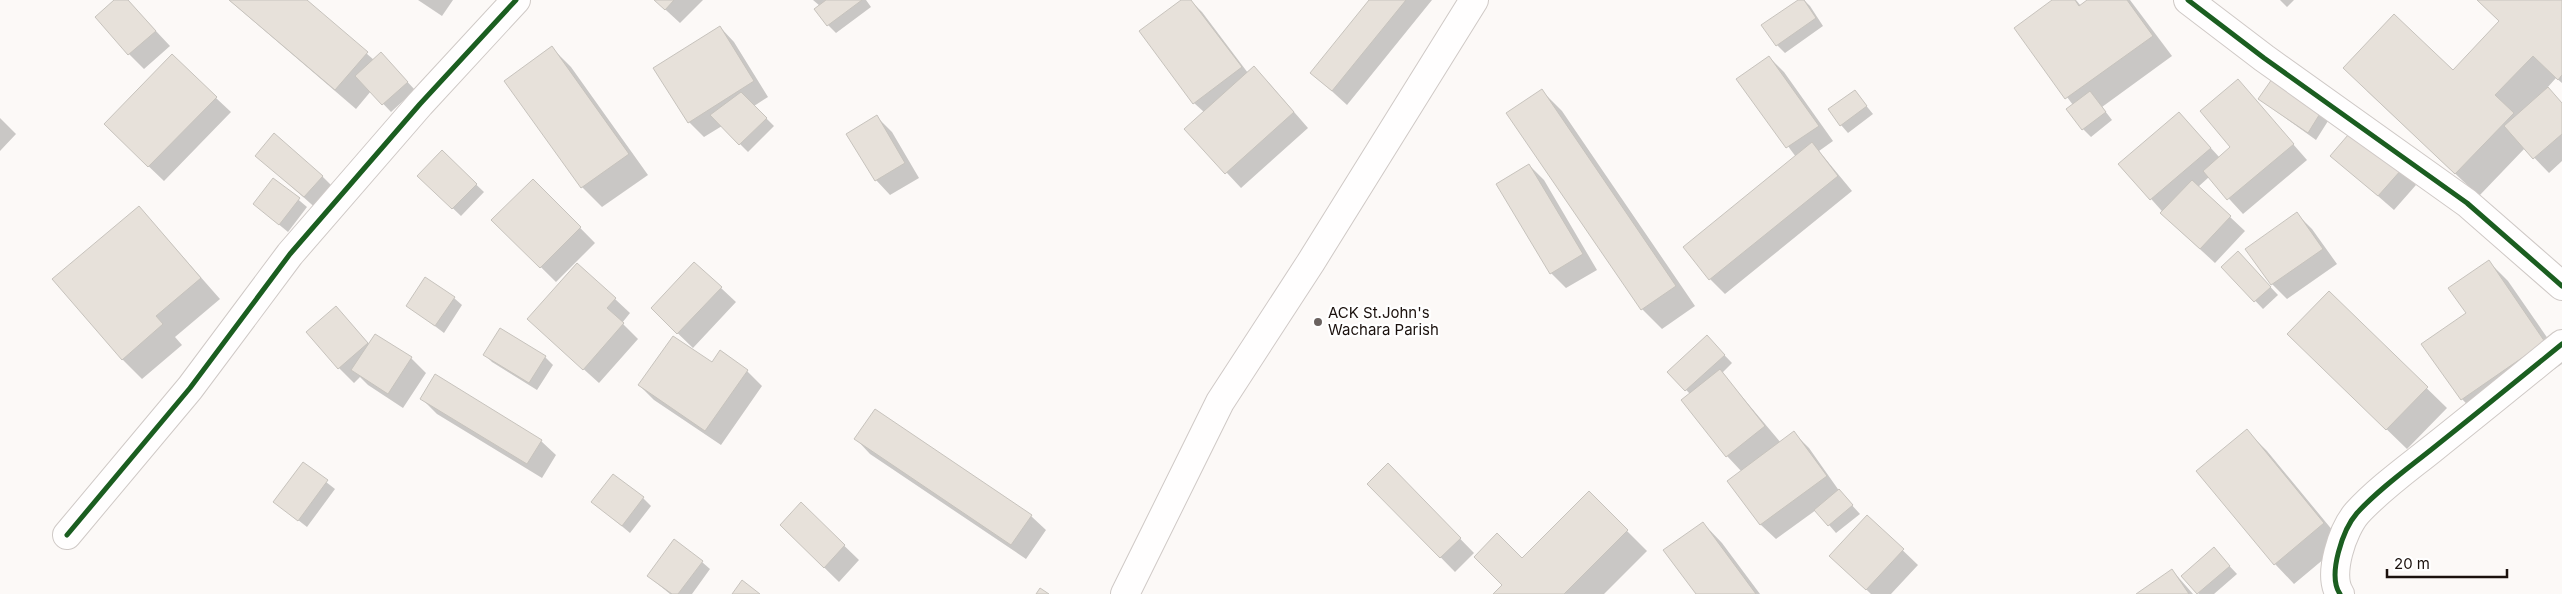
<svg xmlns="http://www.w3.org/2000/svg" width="2562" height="594" font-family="Inter,sans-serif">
	<rect width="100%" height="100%" fill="#fcf9f7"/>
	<path fill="#0003" d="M116,0h11l43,46 -26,23 -15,-15z
		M229,0h76l69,60 14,1 27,29 -24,22 -20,-21 -15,18z
		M418,0h35l-11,16z
		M655,0h48l-23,23z
		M813,0h53l5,7 -35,26 -8,-8 -8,-19z
		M1183,0h7l12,12 46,61 20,9 40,46 -67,60 -55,-59 18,-17 -10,-9z
		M1371,0h61l-85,105 -35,-32z
		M1800,0h4l6,6 13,20 -38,27 -8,-8z
		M2054,0h22l5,6 8,-6h41l42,56 -70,51 10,13 -21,17 -8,-8 -10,-24 -58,-77z
		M2280,0h14l-7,7z
		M2478,0h84v83l-6,-5 -9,10 15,15v58l-13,12 -24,-25 -46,48 -112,-105 86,-19 47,-50z
		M720,27l14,15 34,55 -14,9 20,20 -26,26 -26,-26 -18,11 -15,-15z
		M551,47l20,20 77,108 -46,32 -20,-20 -76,-106z
		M1769,57l15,15 49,69 -14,10 33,40 -127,103 -15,-15 86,-122 -58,-78z
		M2238,81l69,79 -64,54 -34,-37 -11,10 47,44 -30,32 -38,-35 -57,-64 59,-51 41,45 12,-11z
		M1542,91l20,20 133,195 -33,23 -20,-20z
		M1855,92l18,22 -25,19 -7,-8z
		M216,98l15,14 -67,69 -44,-42z
		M2259,99l61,14 8,8 -12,19z
		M877,117l15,15 27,46 -29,17 -14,-15z
		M0,118l16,16 -16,17z
		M442,152l42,40 -23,24 -42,-40z
		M257,156l65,20 15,15 -18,20z
		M2332,156l69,14 15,15 -22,25z
		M1529,165l15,15 53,90 -31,18 -15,-15 -53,-89z
		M274,179l33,28 -19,25 -34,-28z
		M533,180l62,63 -39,39 -63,-62z
		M139,207l81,92 -45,38 7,8 -40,34 -20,-20z
		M2297,214l15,15 25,35 -50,35 -15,-15z
		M2246,261l32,34 -15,14 -40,-42z
		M2488,261l20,20 54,78v5l-81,55 -19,-20 6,-86z
		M721,288l15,14 -43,46 -26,-25z
		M2329,293l118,115 -40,41 -98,-95z
		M454,298l8,7 -18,28 -37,-28z
		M615,299l15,14 -8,10 16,16 -39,44 -71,-64z
		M336,308l33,36 42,14 15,15 -23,35 -35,-23 -8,-8 -6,6 -15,-15z
		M1707,337l25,26 -10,10 59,70 13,-10 15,15 31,44 20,22 -24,19 -20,-23 -40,29 -15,-14 -32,-44 13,-9 -15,-16 -37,-62 -21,-22z
		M485,355l60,2 8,8 -16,25 -45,-28z
		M747,371l15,15 -41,59 -67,-45 -15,-15z
		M422,399l119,42 15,14 -14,23 -105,-64z
		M2247,431l20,20 76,92 -49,41 -19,-20z
		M856,439l175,77 15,14 -20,29 -156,-105z
		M303,464l32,25 -28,38 -32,-25z
		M1403,480l71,73 -19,19 -86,-88z
		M1589,493l58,58 -43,43h-109l27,-35z
		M643,498l8,8 -21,27 -37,-31z
		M801,504l58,56 -20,22 -43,-42z
		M1867,516l51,49 -27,29h-20l-25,-24z
		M1703,523l19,20 38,51h-63z
		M2221,557l16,17 -23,20h-15l-16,-18z
		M702,562l8,7 -18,25h-22l-22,-18z
		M2172,570l21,24h-55z"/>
	<path fill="#e7e1da" stroke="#c7c3bd" d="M114,0h14l28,31 -28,24 -33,-38z
		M229,0h78l61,52 -33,38z
		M654,0h20l-9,10z
		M826,0h36l-35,26 -13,-17z
		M1181,0h10l51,67 -49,37 -54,-73z
		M1369,0h37l-74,91 -22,-18z
		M1798,0h6l12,18 -40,28 -15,-21z
		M2052,0h23l4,6 8,-6h40l26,36 -88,63 -51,-71z
		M2477,0h85v75l-4,5 -25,-24 -38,39 19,18 -59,61 -112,-106 51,-54 59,56 46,-49z
		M720,26l34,55 -66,42 -35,-55z
		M552,46l77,108 -48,34 -77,-107z
		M381,52l27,30 -26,23 -27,-29z
		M172,54l45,43 -69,70 -44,-43z
		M1769,56l50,70 -33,22 -50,-69z
		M1254,66l40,46 -69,62 -41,-45z
		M2238,79l56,65 -67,56 -24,-29 27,-24 -30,-36z
		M2272,79l49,33 -13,21 -50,-34z
		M2548,87l14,16v31l-29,25 -29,-33z
		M1542,89l134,197 -35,24 -135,-197z
		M1855,90l12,16 -27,20 -12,-17z
		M2090,91l16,21 -24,18 -16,-21z
		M741,92l26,26 -28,27 -29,-30z
		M2179,112l32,36 -61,52 -32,-36z
		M877,115l28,48 -30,18 -29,-47z
		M2354,128l48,41 -24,27 -48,-40z
		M274,133l49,43 -19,21 -49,-41z
		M1812,142l26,34 -129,104 -26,-33z
		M442,150l35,34 -25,25 -35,-33z
		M1529,164l54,90 -33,20 -54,-90z
		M273,178l27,20 -21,27 -26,-21z
		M533,179l48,48 -41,41 -49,-48z
		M2192,180l39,36 -31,33 -40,-36z
		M139,206l62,72 -45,38 7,8 -41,36 -70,-81z
		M2297,212l26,37 -52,36 -26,-36z
		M2238,251l33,36 -17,15 -33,-35z
		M2489,260l56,82 -84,58 -40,-56 45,-31 -18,-25z
		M694,262l28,25 -45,47 -26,-26z
		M577,263l39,35 -9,10 17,15 -41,47 -56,-51z
		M425,277l30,20 -20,29 -29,-20z
		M2329,291l99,96 -42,43 -99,-96z
		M336,306l32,37 -30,26 -32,-37z
		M500,328l46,28 -17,27 -46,-28z
		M375,334l37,23 -24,37 -37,-24z
		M1707,335l18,20 -40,36 -18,-19z
		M673,336l39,26 8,-12 28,20 -43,61 -67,-46z
		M1720,369l45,57 -39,31 -45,-57z
		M435,374l107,66 -15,24 -107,-65z
		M875,409l157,106 -21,30 -157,-106z
		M2247,429l77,94 -50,42 -78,-94z
		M1794,431l33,45 -67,49 -33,-44z
		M303,462l25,18 -30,41 -25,-19z
		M1388,463l73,75 -21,20 -73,-74z
		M613,474l31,23 -22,29 -31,-24z
		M1839,489l14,16 -25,21 -14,-16z
		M1589,491l39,39 -64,64h-71l9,-9 -28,-28 23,-24 25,25z
		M801,502l44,43 -21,23 -44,-43z
		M1867,515l37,34 -38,41 -37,-34z
		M1703,522l53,72h-60l-33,-44z
		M674,539l29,22 -25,33h-6l-25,-18z
		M2214,547l16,19 -33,28 -16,-18z
		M2172,569l17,25h-53z
		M742,580l18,14h-28z
		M1040,588l9,6h-13z"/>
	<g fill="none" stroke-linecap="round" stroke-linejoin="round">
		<g stroke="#cfc9c6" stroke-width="30">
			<path id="street" d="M2188,0l76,58 203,145 95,83
				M67,535l123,-147 100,-134 130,-150 96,-104
				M2340,594c-13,-19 3,-65 17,-81 22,-24 50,-44 75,-64 44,-35 87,-70 130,-105"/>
		</g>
		<g stroke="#cfc9c6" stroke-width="30">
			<path id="secondary" d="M1125,594l95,-192 91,-140 163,-262"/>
		</g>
		<use href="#street" stroke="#fffefe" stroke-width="28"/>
		<use href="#secondary" stroke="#fffefe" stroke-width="28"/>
		<g stroke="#fff" stroke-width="8">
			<path id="cycleway" d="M2188,0l76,58 203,145 95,83
				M67,535l123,-147 100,-134 130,-150 96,-104
				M2340,594c-13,-19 3,-65 17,-81 22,-24 50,-44 75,-64 44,-35 87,-70 130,-105"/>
		</g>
		<use href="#cycleway" stroke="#1b5e20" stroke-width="5"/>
	</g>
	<circle fill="#6a625f" stroke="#fff" stroke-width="2" cx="1318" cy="322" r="5"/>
	<g text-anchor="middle" stroke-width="4.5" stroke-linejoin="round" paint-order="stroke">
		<g font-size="15" fill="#1b110d" stroke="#fff" text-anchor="start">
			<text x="1328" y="318">ACK St.John's<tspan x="1328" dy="17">Wachara Parish</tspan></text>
		</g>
	</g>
	<path d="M2387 569v8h120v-8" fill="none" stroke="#1b110d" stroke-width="2.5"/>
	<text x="2394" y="569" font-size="15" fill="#1b110d" stroke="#ffffff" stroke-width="4" paint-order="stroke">20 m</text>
</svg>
